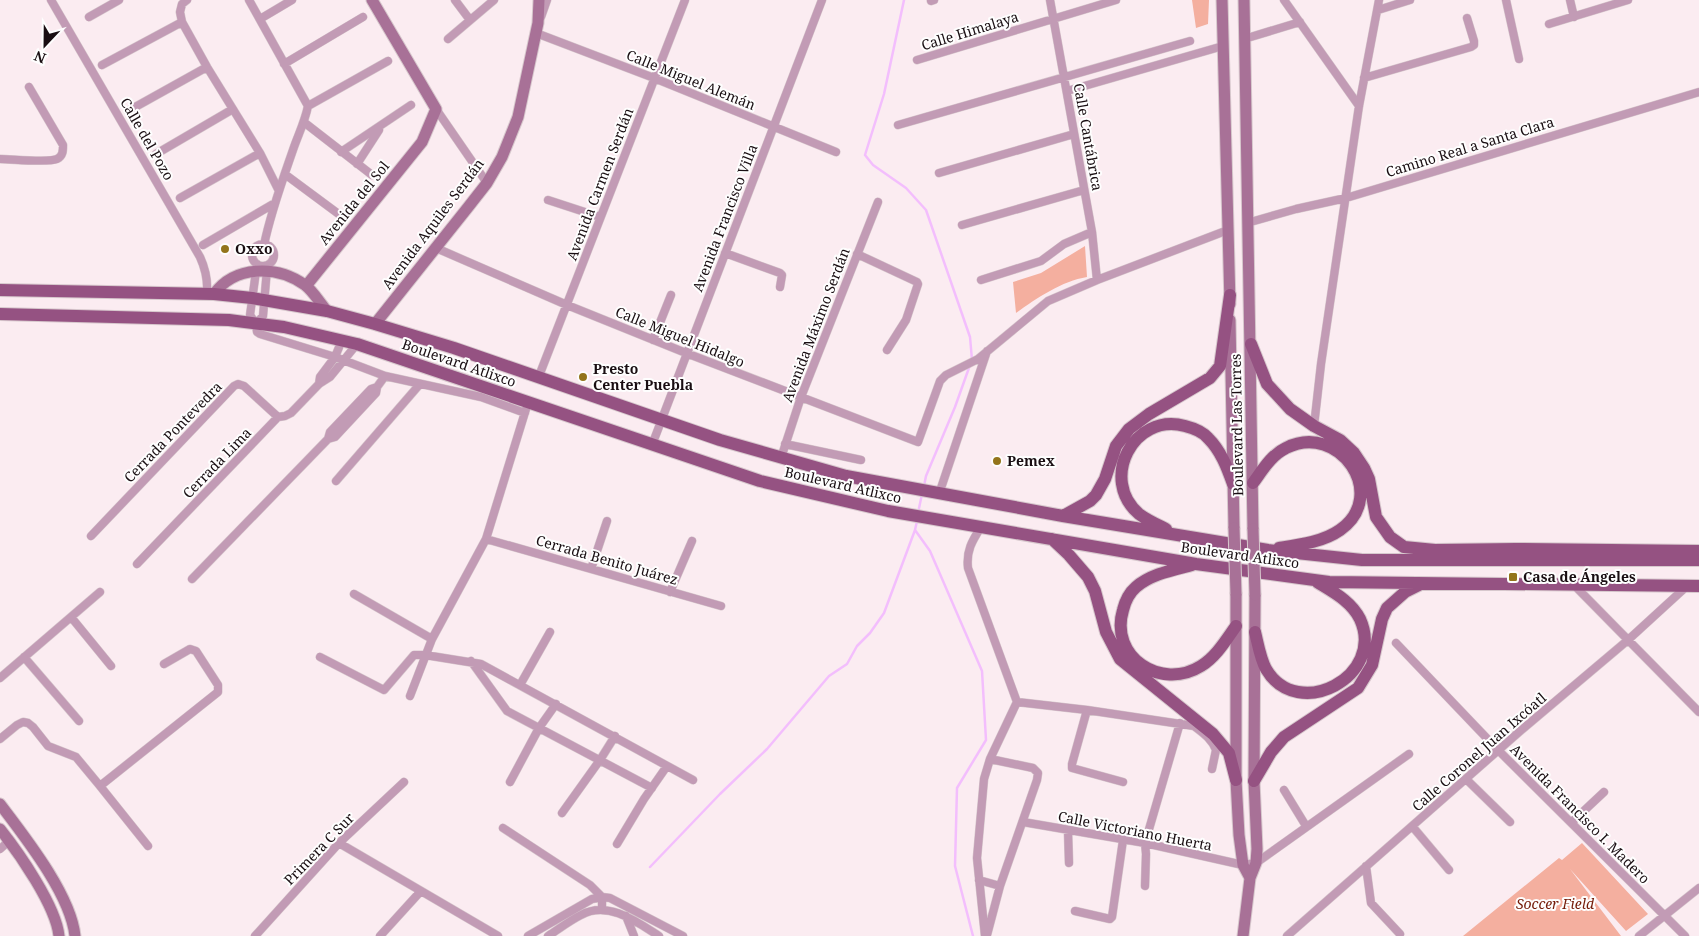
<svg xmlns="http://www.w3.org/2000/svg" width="1699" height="936" font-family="'Noto Serif',serif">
	<rect width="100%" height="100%" fill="#fbecf1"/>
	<path fill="#f4af9f" d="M1192,0h17l-1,24 -12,4z
		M1085,246l2,31c-25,4 -50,21 -71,36l-3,-31 28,-9z
		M1582,843l66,71 -22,17 -56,-62 51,67h-158l96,-78 3,2z"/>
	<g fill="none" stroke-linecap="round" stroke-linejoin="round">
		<path stroke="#f3befd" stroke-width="2.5" d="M904,0l-20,94 -19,61 8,10 33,23 20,22 44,127 2,23
			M924,486l2,-10 29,-69 15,-42
			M918,513l4,-19
			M915,530l15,21 52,120 4,69 -29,48 -2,78 18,70
			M650,867l70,-73 47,-45 62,-73 18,-12 10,-18 13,-13 14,-20 31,-83 2,-9"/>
		<g stroke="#d7c8cd" stroke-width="9">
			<path id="street" d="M51,0l149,257c6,13 8,23 7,37
				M187,0l-5,4 -2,8 2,10 25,45 53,86 19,38
				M249,0l59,106
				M455,0l15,20
				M1050,0l42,232 5,48
				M1284,0l75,106
				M1506,0l13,59
				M1570,0l4,17
				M931,1l3,-1
				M1378,10l32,-10
				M89,17l30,-17
				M541,17l6,-17
				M260,19l32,-19
				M1549,24l79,-24
				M536,33l118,45 182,74
				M448,39l46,-39
				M1244,39l56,-17
				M917,60l199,-60
				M284,64l79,-47
				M102,65l80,-43
				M1364,78l107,-31 3,-2v-4l-7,-23
				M1067,91l156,-45
				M308,106l80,-45
				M436,109l51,74
				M128,111l79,-44
				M305,123l67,52
				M898,125l292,-84
				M341,152l70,-47
				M156,154l77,-45
				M0,159c12,0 48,4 57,0 6,-3 6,-8 6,-14l-34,-58
				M357,164l22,-34
				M939,173l135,-39
				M286,175l58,43
				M180,198l80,-45
				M548,200l52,17
				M1247,223l49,-14 50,-11 353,-106
				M962,225l122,-35
				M252 255a11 11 0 1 1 22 0a11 11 0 1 1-22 0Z
				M203,245l72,-42
				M264,245c7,-34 19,-66 30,-98 5,-14 11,-26 14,-41
				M436,248l131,57 119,48 232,89 22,-61 6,-6 32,-16 70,-58 49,-21 131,-50
				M725,253l55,20 2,2 -2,12
				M857,254l60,28 1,2 -12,36 -19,30
				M257,264l-7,51 6,9 1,8 3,2 75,23 50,19 96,21 44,16
				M981,280l60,-19 23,-17 28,-12
				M256,324l7,-8 4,-47
				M653,340l18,-45
				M539,376l146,-376
				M319,384l1,-7 15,-20 7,-17
				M1314,426l7,-62 38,-258 20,-106
				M328,439l7,-2 41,-44 1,-6 8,-11
				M785,444l76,16
				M652,445l170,-445
				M781,458l20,-61 77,-195
				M336,481l84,-97
				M939,494l48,-143
				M981,527c-9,14 -15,24 -13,41l49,134 -27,57 -6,20 -7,79 8,78
				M91,536l143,-150 4,-2 6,2 34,31
				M486,539l235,67
				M137,564l141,-147 7,-1 6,-3 28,-29 11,-7 27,-33
				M591,569l16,-48
				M192,579l136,-140 2,-7 41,-43 6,-2
				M1573,584l126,128
				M670,592l22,-51
				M354,594l78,45
				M71,617l40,49
				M1396,643l103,108 186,185
				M24,657l55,64
				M320,657l64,33 30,-35h11l56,9 212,116
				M471,661l36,50 145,77
				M0,678l100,-86
				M520,685l30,-53
				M410,696l22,-57 54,-100 40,-130
				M1017,702l70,8 107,16c9,7 18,13 22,24l-4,19
				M1087,710l-15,54v4l51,14
				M0,739l17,-14 6,-3 5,1 5,4 15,19 28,11 24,29 118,-94v-7l-22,-34 -6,-2 -26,15
				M1466,779l44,43
				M510,782l29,-54 17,-24
				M100,786l48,60
				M1284,790l22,36
				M562,813l38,-53 15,-24
				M1023,822l122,21 98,22 13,-2 153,-109
				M1572,822l32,-30
				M1412,826l37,44
				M503,828l87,57 12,12v12
				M1068,831l1,32
				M339,843l159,93
				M617,844l27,-45 23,-33
				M0,849l9,-8
				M1366,866l5,37 29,31
				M979,880l21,6
				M1145,886l1,-32 -1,-11 35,-120
				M1075,911l35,8 2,-2 11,-77
				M626,916l8,20
				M987,935l13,-49 37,-106 1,-7 -5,-5 -43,-9
				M255,936l84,-93 65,-61
				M380,936l40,-44
				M528,936l64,-37 10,-2 8,1 73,38
				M548,936c11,-7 21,-15 33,-21 27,-15 56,7 78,21
				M1287,936l232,-204 109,-92 59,-54
				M1639,936l60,-48"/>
		</g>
		<g stroke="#d7c8cd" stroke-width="13">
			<path id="secondary" d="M1222,0l8,304
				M1244,0l9,529
				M306,286l116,-144 14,-33 -64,-109
				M214,294c21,-29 63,-29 91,-9 8,6 15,18 22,26
				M1230,320l4,208
				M375,324l94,-118 18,-23 15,-26 16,-40 20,-94 1,-23
				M1236,594v186l3,55 4,30 7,13
				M0,804c25,33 71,91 75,132
				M0,829c19,24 56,77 59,107
				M1243,936l7,-58 6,-15 1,-14 -3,-68 1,-186"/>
		</g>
		<g stroke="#d7c8cd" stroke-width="14">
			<path id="primary" d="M0,290l214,4 38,4 75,13 48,13 79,24 266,92 126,36 217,40 205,34 94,10h337
				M0,314l229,6 55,7 73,17 403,137 128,30 308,53 133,18 370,4
				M1251,344l16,40 23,25 24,17 26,14 14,13 10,15 5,11 7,38 14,20 14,10 31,3 81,-1 183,2
				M1253,483c9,-12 18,-28 33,-35 53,-27 104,47 54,82 -17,12 -41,15 -61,18
				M1063,516l27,-15 6,-6 9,-16 11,-33 13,-17 20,-15 61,-36 10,-12 10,-71
				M1166,529c-8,-4 -19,-9 -27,-15 -40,-34 -6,-102 46,-88 8,2 17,5 23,12 13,13 19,29 25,46
				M1052,539l17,16 19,22 7,14 11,41 14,27 93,75 16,19 7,27
				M1192,565c-19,5 -41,9 -56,22 -7,6 -11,15 -13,23 -14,47 38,81 78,56 15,-9 25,-26 35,-40
				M1255,632c3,12 5,26 11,37 32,54 120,7 94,-50 -9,-18 -27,-27 -43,-37
				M1254,781l17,-29 13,-15 74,-49 14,-23 10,-46 5,-11 18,-16 14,-7"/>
		</g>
		<use href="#street" stroke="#c29bb5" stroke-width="8"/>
		<use href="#secondary" stroke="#a87197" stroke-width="11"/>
		<use href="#primary" stroke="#955282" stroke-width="12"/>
		<g stroke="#d7c8cd" stroke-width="13" stroke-linecap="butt">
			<path id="secondary-bridge" d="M1234,528l2,66
				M1253,529l2,66"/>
		</g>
		<use href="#secondary-bridge" stroke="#a87197" stroke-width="11"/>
	</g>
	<g fill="#93741b" stroke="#fefefe" stroke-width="2">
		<circle cx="225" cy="249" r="5"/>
		<circle cx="583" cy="377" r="5"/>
		<circle cx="997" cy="461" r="5"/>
		<rect x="1508" y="572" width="10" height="10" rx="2.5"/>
	</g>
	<g text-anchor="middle" stroke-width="4" stroke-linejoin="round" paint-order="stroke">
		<g font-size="14" fill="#190e12" stroke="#fefefe">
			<text transform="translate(970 31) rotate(-17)" y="5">Calle Himalaya</text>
			<text transform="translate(691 80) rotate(22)" y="5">Calle Miguel Alemán</text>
			<text transform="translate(1088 137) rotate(80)" y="5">Calle Cantábrica</text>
			<text transform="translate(147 139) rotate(60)" y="5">Calle del Pozo</text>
			<text transform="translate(1470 147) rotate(-17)" y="5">Camino Real a Santa Clara</text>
			<text transform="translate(600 184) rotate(-69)" y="5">Avenida Carmen Serdán</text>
			<text transform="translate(354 203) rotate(-51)" y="5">Avenida del Sol</text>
			<text transform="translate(725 218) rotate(-69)" y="5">Avenida Francisco Villa</text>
			<text transform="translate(433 224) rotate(-53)" y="5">Avenida Aquiles Serdán</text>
			<text transform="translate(816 325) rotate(-69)" y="5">Avenida Máximo Serdán</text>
			<text transform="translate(680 337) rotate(22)" y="5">Calle Miguel Hidalgo</text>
			<text transform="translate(459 363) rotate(19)" y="5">Boulevard Atlixco</text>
			<text transform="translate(1237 425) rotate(-91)" y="5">Boulevard Las Torres</text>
			<text transform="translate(173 432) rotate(-46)" y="5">Cerrada Pontevedra</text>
			<text transform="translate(217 463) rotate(-46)" y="5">Cerrada Lima</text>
			<text transform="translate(843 485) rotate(13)" y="5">Boulevard Atlixco</text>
			<text transform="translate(1240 555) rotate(8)" y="5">Boulevard Atlixco</text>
			<text transform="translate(607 560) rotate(16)" y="5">Cerrada Benito Juárez</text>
			<text transform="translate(1479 752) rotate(-41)" y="5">Calle Coronel Juan Ixcóatl</text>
			<text transform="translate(1580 814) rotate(45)" y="5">Avenida Francisco I. Madero</text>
			<text transform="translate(1135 831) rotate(11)" y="5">Calle Victoriano Huerta</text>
			<text transform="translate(319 849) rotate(-46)" y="5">Primera C Sur</text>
		</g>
		<g font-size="14" font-weight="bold" fill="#190e12" stroke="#fefefe" text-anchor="start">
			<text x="235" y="254">Oxxo</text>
			<text x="593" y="374">Presto<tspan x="593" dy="16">Center Puebla</tspan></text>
			<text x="1007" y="466">Pemex</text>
			<text x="1523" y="582">Casa de Ángeles</text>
		</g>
		<g font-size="14" font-style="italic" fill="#751c09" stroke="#fefefe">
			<text x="1555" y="909">Soccer Field</text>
		</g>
	</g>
	<g transform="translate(45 45) rotate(202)" stroke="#fefefe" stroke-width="4" paint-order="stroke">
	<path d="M0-4L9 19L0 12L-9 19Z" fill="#190e12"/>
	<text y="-8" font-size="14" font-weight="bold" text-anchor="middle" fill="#190e12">N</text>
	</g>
</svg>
